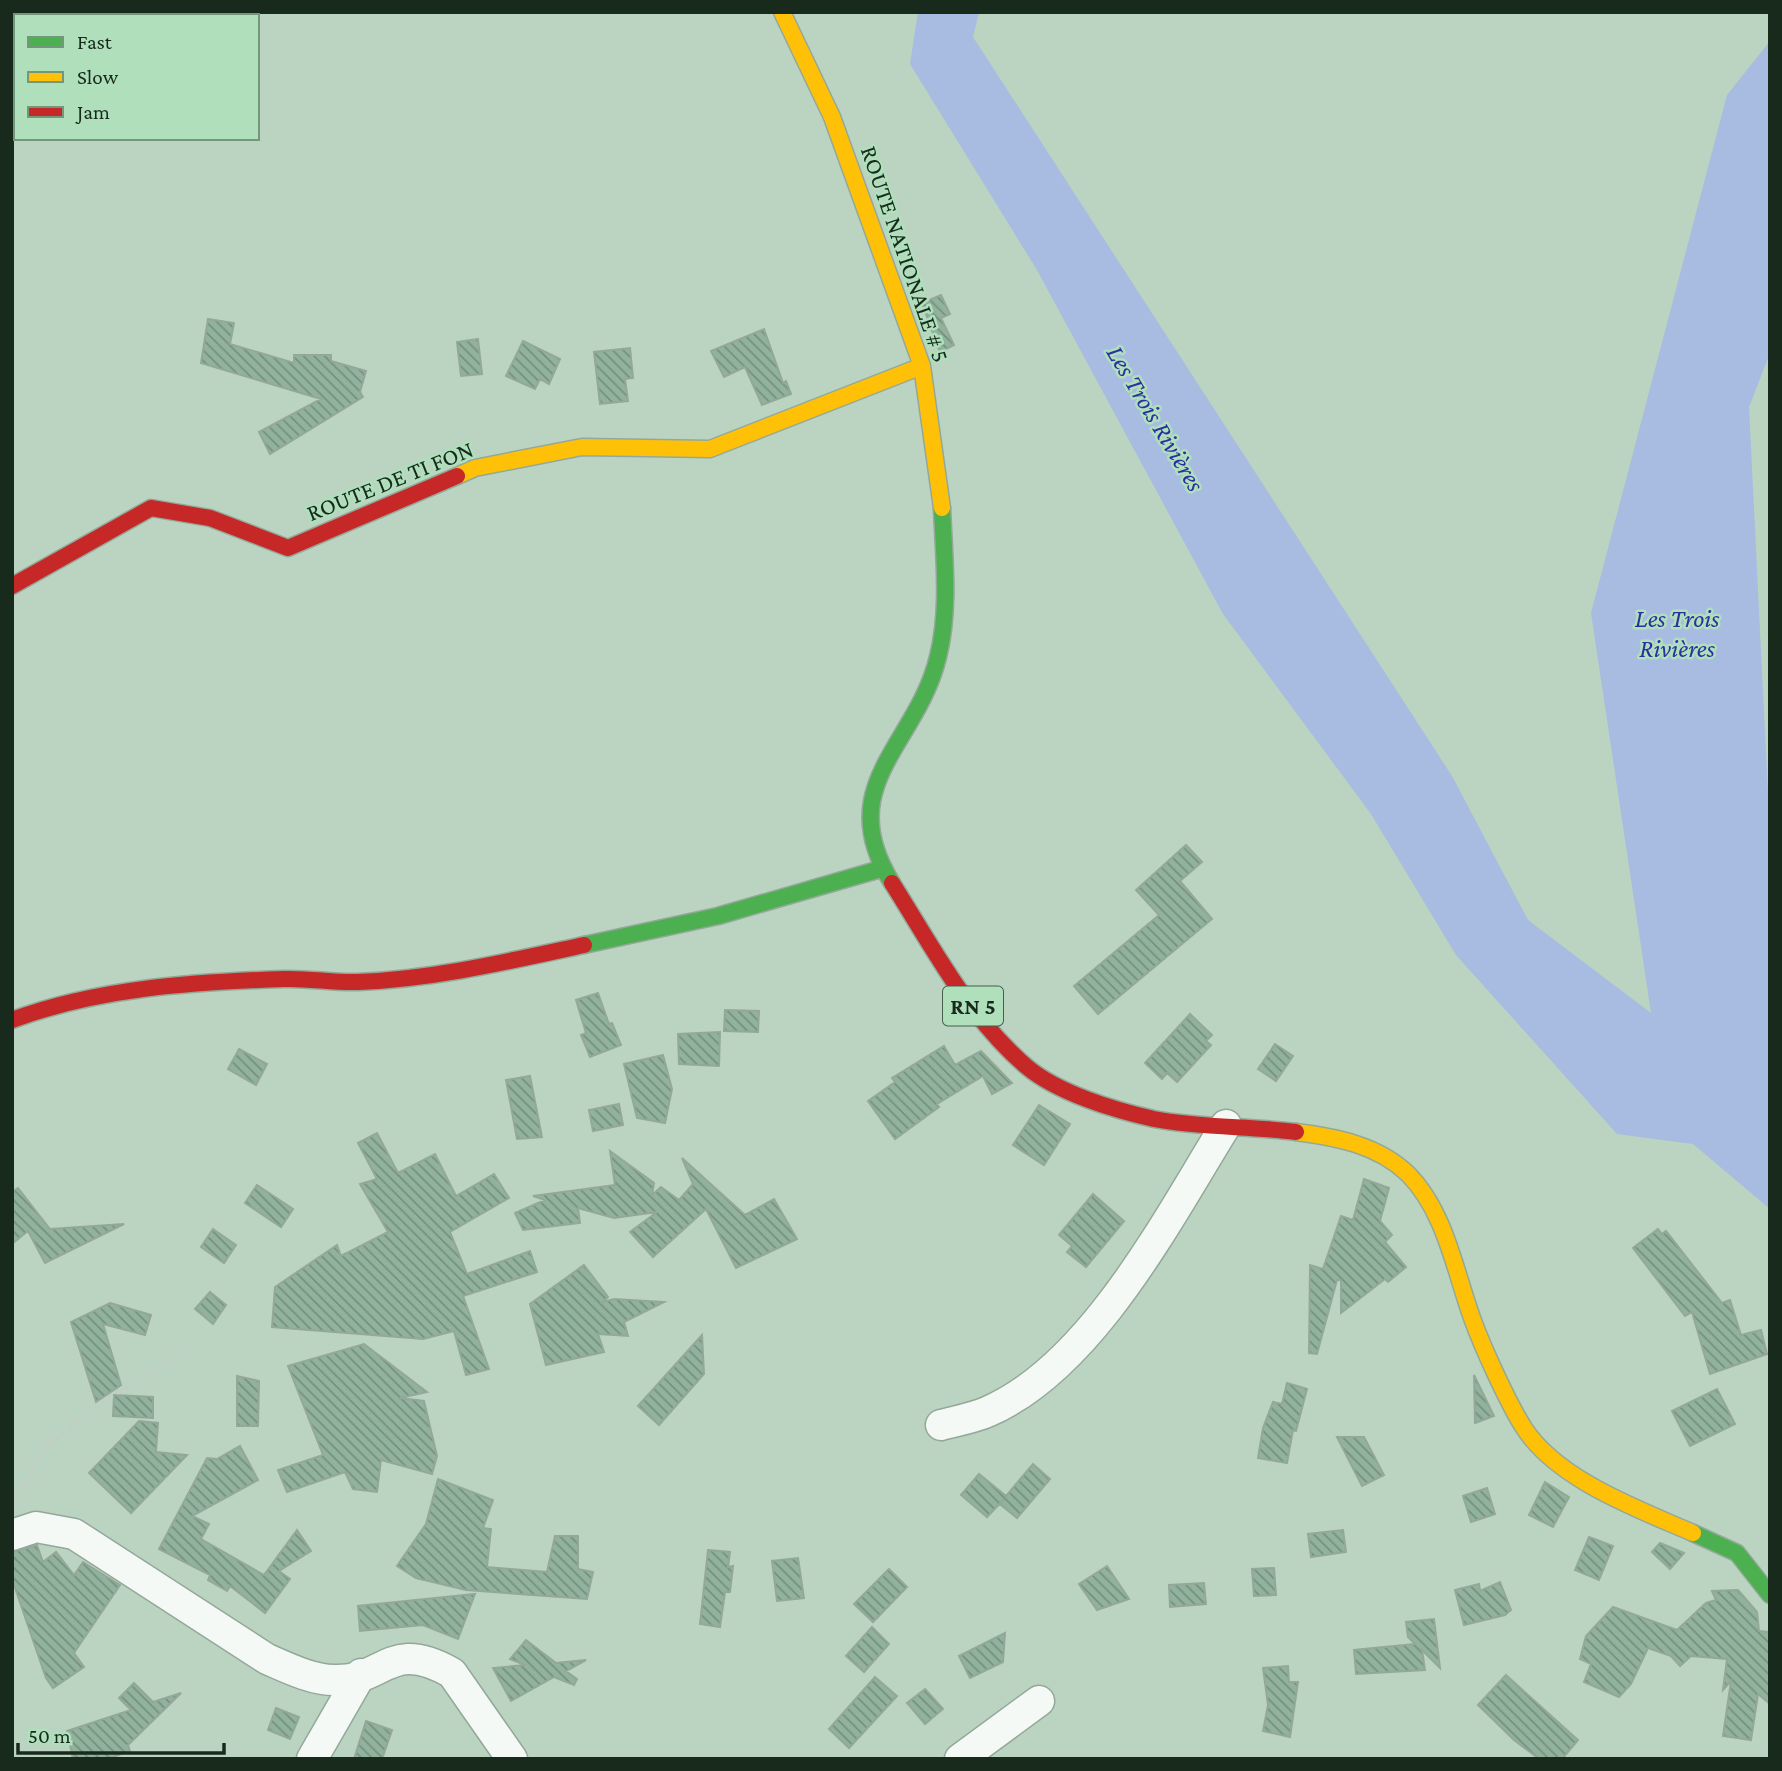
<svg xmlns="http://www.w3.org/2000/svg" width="1782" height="1771" font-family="'Crimson Pro',serif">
	<defs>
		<pattern id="building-back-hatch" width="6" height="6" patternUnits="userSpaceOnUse" patternTransform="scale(1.75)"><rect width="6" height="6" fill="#91b29c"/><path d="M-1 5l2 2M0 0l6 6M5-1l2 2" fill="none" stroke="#75917e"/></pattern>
	</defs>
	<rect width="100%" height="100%" fill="#bad4c1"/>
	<path fill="#a8bbe0" d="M918,12h61l-6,25 479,739 76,144 123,93 -60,-400 136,-518 43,-54v312l-21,54 21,428v374l-77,-65 -76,-10 -161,-179 -85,-141 -148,-200 -186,-344 -127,-206z"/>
	<path fill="url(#building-back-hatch)" stroke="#94a899" stroke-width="2" d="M941,295l9,19 -9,4 13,27 -14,7 -18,-49z
		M208,319l26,4 -4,21 64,19v-8h37v6l35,10 -6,21 3,5 -93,57 -11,-22 62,-33 -120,-36z
		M764,329l19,54 3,-2 5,13 -29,11 -17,-38 -21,10 -13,-26z
		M478,339l4,35 -21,2 -4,-34z
		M523,341l37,18 -11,25 -9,-5 -5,10 -29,-13z
		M630,348l3,30 -8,1 3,22 -28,3 -6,-52z
		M1186,845l16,17 -22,19 32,38 -114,95 -24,-28 85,-71 -23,-25z
		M598,993l11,31 3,-1 9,22 -31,12 -9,-22 5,-2 -10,-33z
		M725,1010l34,1 -1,21 -34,-1z
		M1190,1014l22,21 -6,6 5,4 -34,37 -10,-9 -5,6 -17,-16z
		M720,1032l-1,34 -40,-2 -1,-30z
		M1275,1044l18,12 -17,25 -18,-12z
		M944,1046l11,19 26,-14 31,32 -20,11 -9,-18 -46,28 2,3 -44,32 -27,-38 27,-19 -3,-4z
		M239,1049l28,15 -11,21 -28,-16z
		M663,1055l9,34 -7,34 -28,-5 -13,-54z
		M530,1076l12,61 -25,2 -11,-59z
		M619,1104l4,21 -30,6 -4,-21z
		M1039,1105l31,19 -26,41 -31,-20z
		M377,1133l21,40 37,-19 21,42 38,-22 15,24 -59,34 17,42 63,-23 7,21 -74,24 26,73 -23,6 -12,-44 -31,8 -151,-12 3,-40 62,-42 4,11 47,-24 -28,-48 17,-5 -19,-36z
		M610,1151l44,32 -2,12 9,-8 18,13 14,-16 -11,-26 63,57 29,-16 23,40 -61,29 -30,-59 -53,48 -23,-25 27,-20 -43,6 -36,-10 2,15 -57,7 -8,-17 30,-13 -12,-4 82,-11z
		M1364,1179l25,9 -9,33 12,14 -7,7 21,25 -18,15 -3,-3 -44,34v-33h-4l-20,74 -8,-1 1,-88 13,4 18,-53 12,4z
		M257,1185l36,24 -12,18 -36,-24z
		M18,1188l32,41 74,-5 -79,39 -17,-32 -16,13v-52z
		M1093,1194l31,27 -38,46 -19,-15 5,-6 -13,-11z
		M213,1229l23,16 -12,18 -23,-16z
		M1658,1229l4,5 4,-3 56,72 8,-3 11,35 20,-5 6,24 -57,20 -18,-62 -7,4 -52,-68z
		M584,1265l24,32 -5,5 11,-3 50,3 -40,20 4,14 -30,-2 6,18 -58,13 -16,-61z
		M210,1292l16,13 -13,19 -18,-15z
		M110,1303l41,12 -6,20 -42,-11 18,61 -25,17 -25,-80z
		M702,1335l2,39 -45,51 -21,-19z
		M364,1344l63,48 -27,6 24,3 13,55 -5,18 -51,-14 -4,32 -24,-3 -8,-17 -58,20 -9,-22 45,-15 -35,-89z
		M1474,1375l20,41 -19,7z
		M237,1376l22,5 -1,45h-21z
		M1287,1383l20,6 -11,42 -3,-1 -6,33 -29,-5 5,-30 10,-26 9,2z
		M1717,1389l18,35 -45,22 -18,-35z
		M114,1395l39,2v21l-40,-2z
		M139,1421l19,2 -2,29 31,3 -56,58 -42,-40z
		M1337,1437h27l20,38 -22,11z
		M240,1446l18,34 -66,36 17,8 -8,15 63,36 33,-45 14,21 -32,20 11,8 -25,34 -35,-27 -3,5 -19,-11 2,-5 -51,-26 48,-91 10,1z
		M1033,1464l17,15 -33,39 -17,-14 4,-5 -17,18 -26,-22 18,-21 27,22z
		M438,1479l55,21 -10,28 8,1 -4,38 60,5 8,-36h23v33l15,3 -6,27 -121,-9 -50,-12 -19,-12 29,-42z
		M1545,1482l24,15 -16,30 -24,-12z
		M1487,1488l8,26 -24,8 -8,-26z
		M1343,1530l3,22 -35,5 -3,-23z
		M1589,1537l24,9 -14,34 -24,-10z
		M1660,1543l24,10 -14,16 -18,-17z
		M37,1545l6,17 13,-10 18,23 9,-13 37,23 -46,68 10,14 -31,21 -7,-10 -34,-99v-27z
		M708,1550l22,2 -2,15 5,-1 -3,26h-5l-5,35 -20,-3z
		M798,1558l6,40 -27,3 -5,-40z
		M1107,1566l22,33 -32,11 -18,-26z
		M1274,1568l2,27 -22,1 -2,-27z
		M889,1569l18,18 -34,35 -19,-18z
		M1500,1582l11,28 -6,5 -41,10 -9,-35 24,-6 1,7z
		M1204,1583l2,21 -36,3 -1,-22z
		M1738,1590l19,22 2,19 11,1v72l-12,-10 -7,46 -28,-4 8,-55 -8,9 4,-31 -36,-3 -11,10 -9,-10 -23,-8 -17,36 -12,13 -35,-15 7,-18 -11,-5 6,-23 27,-29 64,23 29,-27 10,-3 -4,-9z
		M475,1594l-17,45 -35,-14 -63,6 -2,-25z
		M1434,1619l6,49 -18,-18 3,20 -69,4 -2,-24 61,-6 -7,-7 -2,-15z
		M872,1627l17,17 -25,28 -18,-16z
		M1005,1633l-2,29 -33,16 -11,-22z
		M526,1640l30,23 30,-3 -20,11 11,8 -3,6 -20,-8 -43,24 -18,-33 32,-3 -15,-6z
		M1288,1666l1,16h9l-8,55 -27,-6 5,-26 -5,-37z
		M1506,1675l72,65 -16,19h-23l-25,-19 -36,-35z
		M875,1677l22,19 -48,52 -20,-19z
		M134,1683l19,19 28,-9 -53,52 2,6 -22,8h-35l-6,-28 64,-21 -12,-12z
		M925,1689l18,20 -18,15 -18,-21z
		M276,1708l23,9 -9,22 -22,-9z
		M366,1721l26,9 -10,29h-28z"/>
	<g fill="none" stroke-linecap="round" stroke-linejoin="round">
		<g stroke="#94a899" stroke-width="33">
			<path id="street" d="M941,1425c15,-4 32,-7 46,-13 105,-45 181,-194 239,-287
				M12,1535l24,-8 38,7 193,125c21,9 45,21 67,21 51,2 55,-43 118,-7l60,86
				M312,1759l49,-85
				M960,1759l79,-58"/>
		</g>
		<g stroke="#94a899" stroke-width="19">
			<path id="fast" d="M892,883c-61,-98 25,-138 46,-226 12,-48 6,-99 4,-149
				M584,945l134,-29 166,-48
				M1693,1533l44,20 33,42"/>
		</g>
		<g stroke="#94a899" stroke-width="19">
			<path id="slow" d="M782,12l50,105 90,249 20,142
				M457,476l18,-8 107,-21 128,2 212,-83
				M1296,1132c40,5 82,13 112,42 37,37 47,97 64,144 10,28 36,85 52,110 34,52 114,81 169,105"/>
		</g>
		<g stroke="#94a899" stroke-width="19">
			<path id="jam" d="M12,586l139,-78 59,10 78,30 169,-72
				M892,883c40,63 77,135 135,184 31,26 87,43 127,52 46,9 96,7 142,13
				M12,1020c86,-32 181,-38 272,-41 25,-1 50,4 74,3 76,-3 152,-21 226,-37"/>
		</g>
		<path stroke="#c4ccc6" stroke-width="4.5" stroke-dasharray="3.5 5" stroke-linecap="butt" d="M12,1495l8,1 24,-48 69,-53 29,-16 47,-33"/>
		<use href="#street" stroke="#f5f9f6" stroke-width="30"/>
		<use href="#fast" stroke="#4caf50" stroke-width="16"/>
		<use href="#slow" stroke="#ffc107" stroke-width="16"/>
		<use href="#jam" stroke="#c62828" stroke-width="16"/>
	</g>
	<g text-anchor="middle" stroke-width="5" stroke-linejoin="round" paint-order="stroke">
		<rect fill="#afdfbb" stroke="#45604c" stroke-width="2" x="943" y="986.5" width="60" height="39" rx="5"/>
		<g font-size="23" font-weight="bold" fill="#172a1c">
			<text x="973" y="1014">RN 5</text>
		</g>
		<g font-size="24" fill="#172a1c" stroke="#afdfbb">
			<text transform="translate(905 254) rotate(71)" y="8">ROUTE NATIONALE # 5</text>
			<text transform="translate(390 481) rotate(-22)" y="8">ROUTE DE TI FON</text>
		</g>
		<g font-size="26" font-style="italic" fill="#2b2fa1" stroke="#afdfbb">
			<text transform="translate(1156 418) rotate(59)" y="9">Les Trois Rivières</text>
			<text x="1677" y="627">Les Trois<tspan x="1677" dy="30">Rivières</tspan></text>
		</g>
	</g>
	<rect width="1782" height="1771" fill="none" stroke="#172a1c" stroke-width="28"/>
	<rect x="14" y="14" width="245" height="126" fill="#afdfbb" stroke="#72977b" stroke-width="2"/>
	<rect x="28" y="37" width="35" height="10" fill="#4caf50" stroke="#72977b" stroke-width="2"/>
	<text x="77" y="49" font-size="21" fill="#172a1c">Fast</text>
	<rect x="28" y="72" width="35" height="10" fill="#ffc107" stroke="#72977b" stroke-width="2"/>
	<text x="77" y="84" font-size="21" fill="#172a1c">Slow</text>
	<rect x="28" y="107" width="35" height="10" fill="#c62828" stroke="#72977b" stroke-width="2"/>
	<text x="77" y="119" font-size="21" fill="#172a1c">Jam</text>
	<path d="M18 1743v10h206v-10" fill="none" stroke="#172a1c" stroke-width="3.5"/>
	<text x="28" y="1743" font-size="21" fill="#172a1c" stroke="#afdfbb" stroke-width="5" paint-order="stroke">50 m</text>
</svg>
